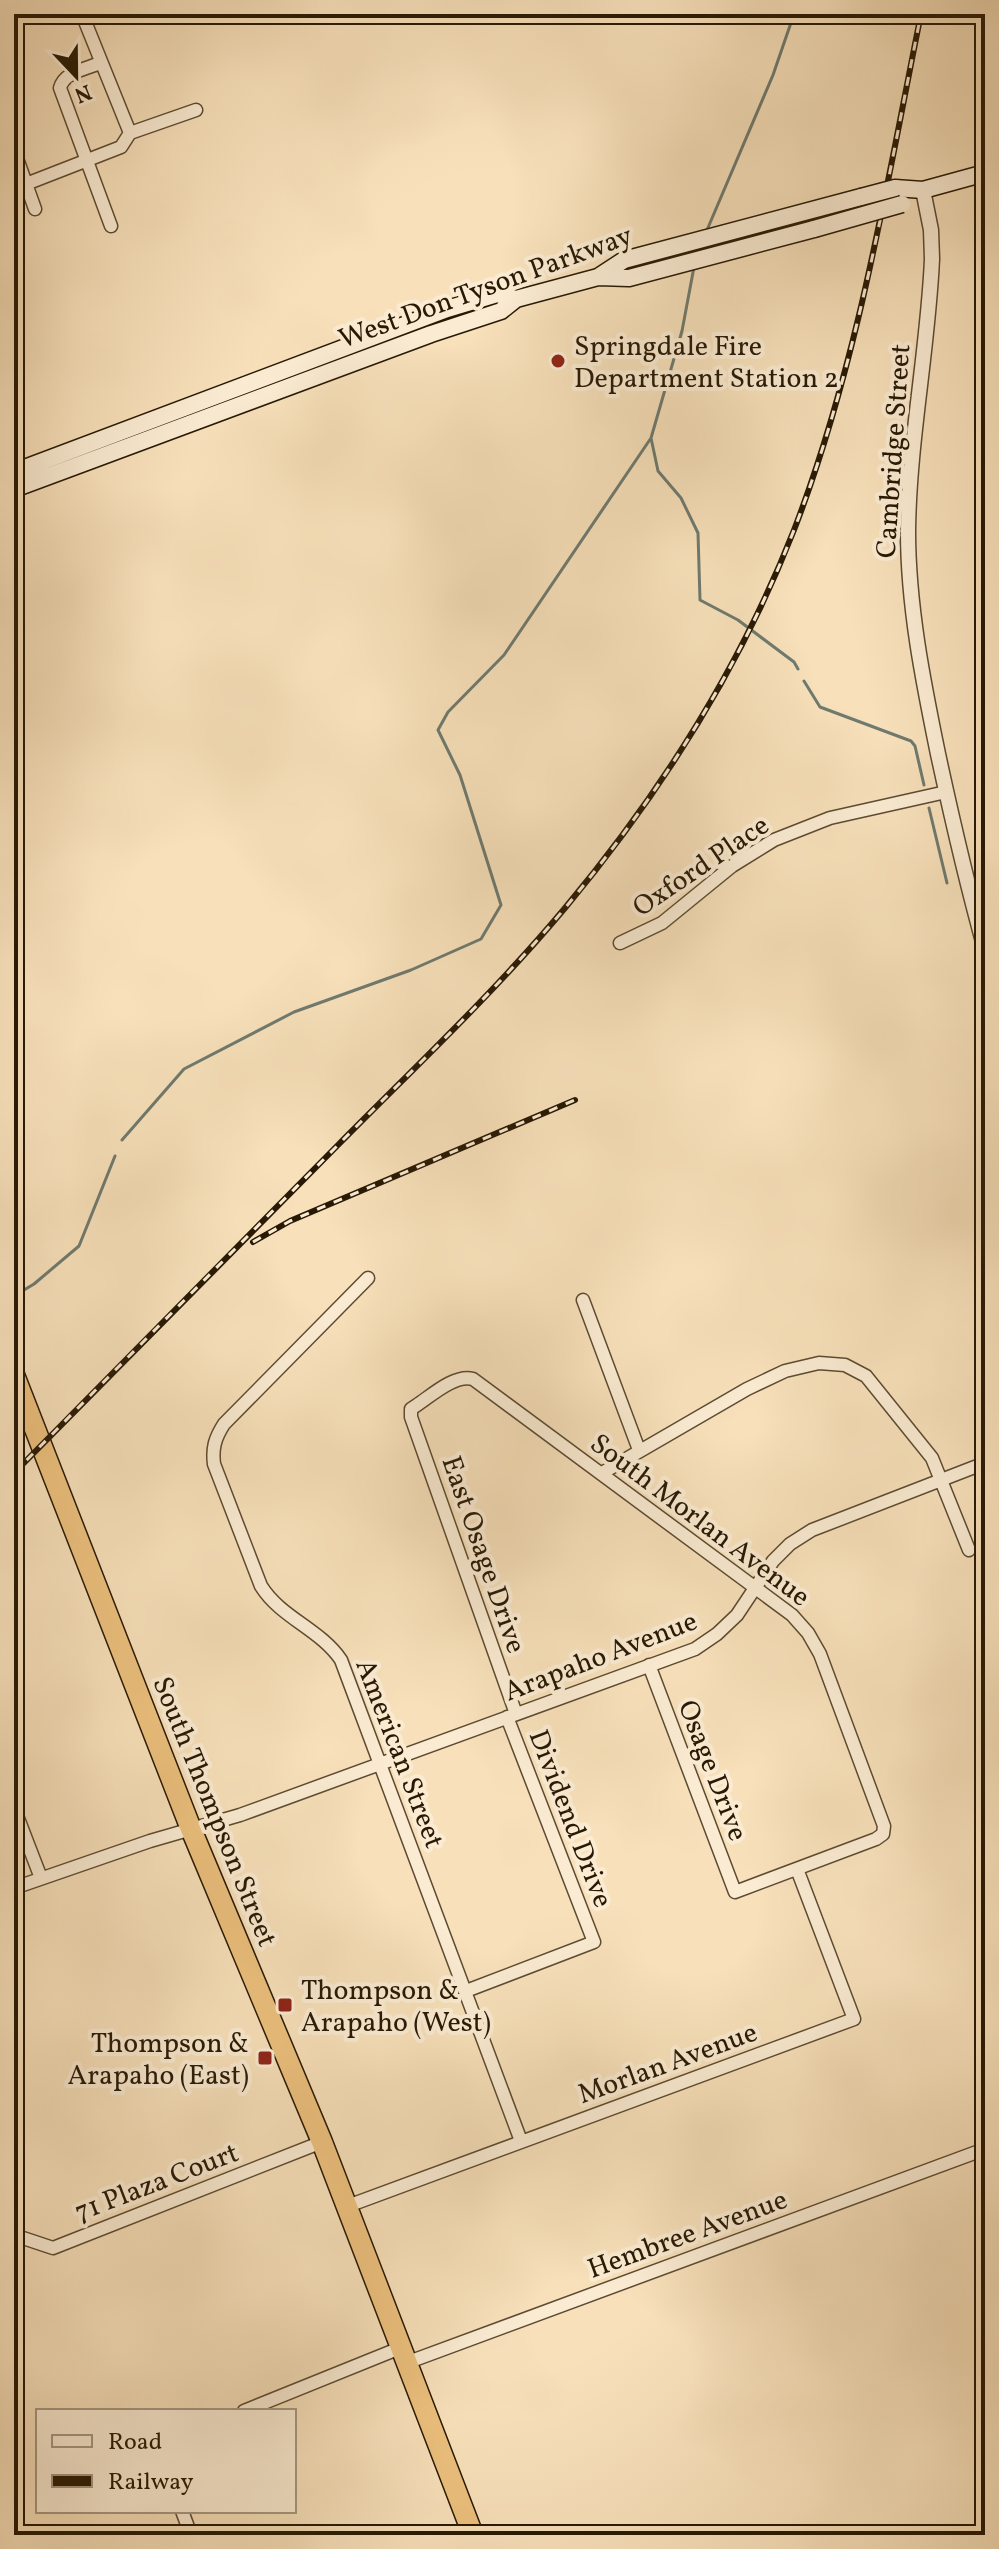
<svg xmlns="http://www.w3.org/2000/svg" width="999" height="2549" font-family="Vollkorn,serif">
	<rect width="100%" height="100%" fill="#f7e0ba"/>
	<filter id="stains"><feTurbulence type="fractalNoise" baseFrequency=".0025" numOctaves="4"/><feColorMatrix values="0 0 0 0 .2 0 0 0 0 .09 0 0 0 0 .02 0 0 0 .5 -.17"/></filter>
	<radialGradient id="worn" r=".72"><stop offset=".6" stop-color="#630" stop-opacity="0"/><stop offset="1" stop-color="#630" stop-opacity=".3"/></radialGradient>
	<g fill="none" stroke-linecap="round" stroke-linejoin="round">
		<path stroke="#6f7a6f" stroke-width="3" d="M707,230l66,-155 21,-61
			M651,438l7,33 23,27 17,35 2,67 38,20 56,42 4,7
			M804,681l16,26 91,34 4,5 9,39
			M929,808l18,75
			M122,1140l62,-71 110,-57 117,-42 70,-31 20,-34 -41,-130 -22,-45 10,-18 56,-57 147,-217 31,-107 12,-64
			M14,1296l20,-12 45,-38 36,-90"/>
		<g stroke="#5c4b32" stroke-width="15">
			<path id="minor" d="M100,63c-14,6 -36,9 -40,25l51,138
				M130,133l66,-23
				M14,150l21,59
				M26,184l95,-37 9,-14 -48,-119
				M14,226l3,-2
				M620,943l42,-20 70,-57 42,-26 56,-22 116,-26
				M368,1278l-144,146c-9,14 -12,24 -10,40l47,122c20,32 59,43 80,74l180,481
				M583,1300l56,150
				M602,1473l145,-84 38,-18 34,-8 26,2 21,11 66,82 37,92
				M516,1714l-105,-297v-8l6,-4c15,-10 38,-31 56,-26l319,236 16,18 12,21 64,172 -1,8 -7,5 -141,53 -86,-227
				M14,1808l27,70
				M14,1888l136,-47 90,-26 455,-166 22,-15 20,-19 36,-54 17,-17 22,-14 173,-67
				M466,1991l128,-49 -87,-225
				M345,2207l509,-188 -57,-150
				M14,2225l3,11 36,12 269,-106
				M406,2363l579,-214
				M244,2411l156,-63
				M182,2511l9,24"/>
		</g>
		<g stroke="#5c4b32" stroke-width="17">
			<path id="tertiary" d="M923,190l8,40 1,29c-4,91 -23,181 -24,272 0,75 15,150 30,223 14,65 29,130 47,195"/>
		</g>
		<g stroke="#281904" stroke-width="19">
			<path id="secondary" d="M895,188l28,2 62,-17
				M598,277l31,1 185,-49
				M14,472l433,-163 50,-15 19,5
				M14,485l8,1 409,-152 70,-23 15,-12 82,-22 26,-17 237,-63"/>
		</g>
		<g stroke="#281904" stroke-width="23">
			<path id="trunk" d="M14,1375l177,454 131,313 151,393"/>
		</g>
		<use href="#minor" stroke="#faebd2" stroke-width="12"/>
		<use href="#tertiary" stroke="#faebd2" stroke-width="14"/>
		<use href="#secondary" stroke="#faebd2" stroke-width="16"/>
		<use href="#trunk" stroke="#ecc07d" stroke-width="20"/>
		<g stroke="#281904" stroke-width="6">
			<path id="rail" d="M253,1242l37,-21 285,-121
				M14,1473c108,-110 216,-219 324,-328 77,-78 157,-153 227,-237 95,-114 175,-240 229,-378 64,-166 92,-343 127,-516"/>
		</g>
		<use href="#rail" stroke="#faebd2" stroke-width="3" stroke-dasharray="9" stroke-linecap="butt"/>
		<g stroke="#281904" stroke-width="19" stroke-linecap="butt">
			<path id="secondary-bridge" d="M861,197l34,-9
				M814,229l88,-25"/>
		</g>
		<use href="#secondary-bridge" stroke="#faebd2" stroke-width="16"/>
	</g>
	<g fill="#8f2418" stroke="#faebd2" stroke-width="3">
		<circle cx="558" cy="361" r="8"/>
		<rect x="277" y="1997" width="16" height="16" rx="4"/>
		<rect x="257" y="2050" width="16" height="16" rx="4"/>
	</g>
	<g text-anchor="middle" stroke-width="8" stroke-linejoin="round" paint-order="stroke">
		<g font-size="28" fill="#281904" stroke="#faebd2">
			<text transform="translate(485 286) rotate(-20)" y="10">West Don Tyson Parkway</text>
			<text transform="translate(892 451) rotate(-86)" y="10">Cambridge Street</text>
			<text transform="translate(700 865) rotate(-34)" y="10">Oxford Place</text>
			<text transform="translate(701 1519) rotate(37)" y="10">South Morlan Avenue</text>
			<text transform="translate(485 1554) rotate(71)" y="10">East Osage Drive</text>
			<text transform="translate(600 1655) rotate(-21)" y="10">Arapaho Avenue</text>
			<text transform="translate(401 1753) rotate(69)" y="10">American Street</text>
			<text transform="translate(714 1770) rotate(69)" y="10">Osage Drive</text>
			<text transform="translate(216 1811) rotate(68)" y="10">South Thompson Street</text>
			<text transform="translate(572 1818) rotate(69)" y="10">Dividend Drive</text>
			<text transform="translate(667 2062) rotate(-20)" y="10">Morlan Avenue</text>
			<text transform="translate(156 2181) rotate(-21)" y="10">71 Plaza Court</text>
			<text transform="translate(687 2233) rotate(-20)" y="10">Hembree Avenue</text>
		</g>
		<g font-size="28" fill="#281904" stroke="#faebd2" text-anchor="start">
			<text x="574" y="355">Springdale Fire<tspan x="574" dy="32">Department Station 2</tspan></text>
			<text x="301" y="1999">Thompson &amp;<tspan x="301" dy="32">Arapaho (West)</tspan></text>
			<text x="249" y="2052" text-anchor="end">Thompson &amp;<tspan x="249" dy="32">Arapaho (East)</tspan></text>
		</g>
	</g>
	<rect width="999" height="2549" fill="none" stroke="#f7e0ba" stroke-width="48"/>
	<rect x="16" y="16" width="967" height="2517" fill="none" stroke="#281904" stroke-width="4"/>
	<rect x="24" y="24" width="951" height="2501" fill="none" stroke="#281904" stroke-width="2"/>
	<rect x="36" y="2409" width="260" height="104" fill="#faebd2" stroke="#a69780" stroke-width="2"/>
	<rect x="52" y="2435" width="40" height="12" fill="#faebd2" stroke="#a69780" stroke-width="2"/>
	<text x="108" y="2449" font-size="24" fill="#281904">Road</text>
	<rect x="52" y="2475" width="40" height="12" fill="#281904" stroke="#a69780" stroke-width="2"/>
	<text x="108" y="2489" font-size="24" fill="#281904">Railway</text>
	<g transform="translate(76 76) rotate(158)" stroke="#faebd2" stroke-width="6" paint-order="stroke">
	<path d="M0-6L14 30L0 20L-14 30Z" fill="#281904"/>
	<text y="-12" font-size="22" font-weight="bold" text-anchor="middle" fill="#281904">N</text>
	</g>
	<rect width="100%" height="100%" filter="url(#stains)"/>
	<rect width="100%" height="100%" fill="url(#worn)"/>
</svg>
